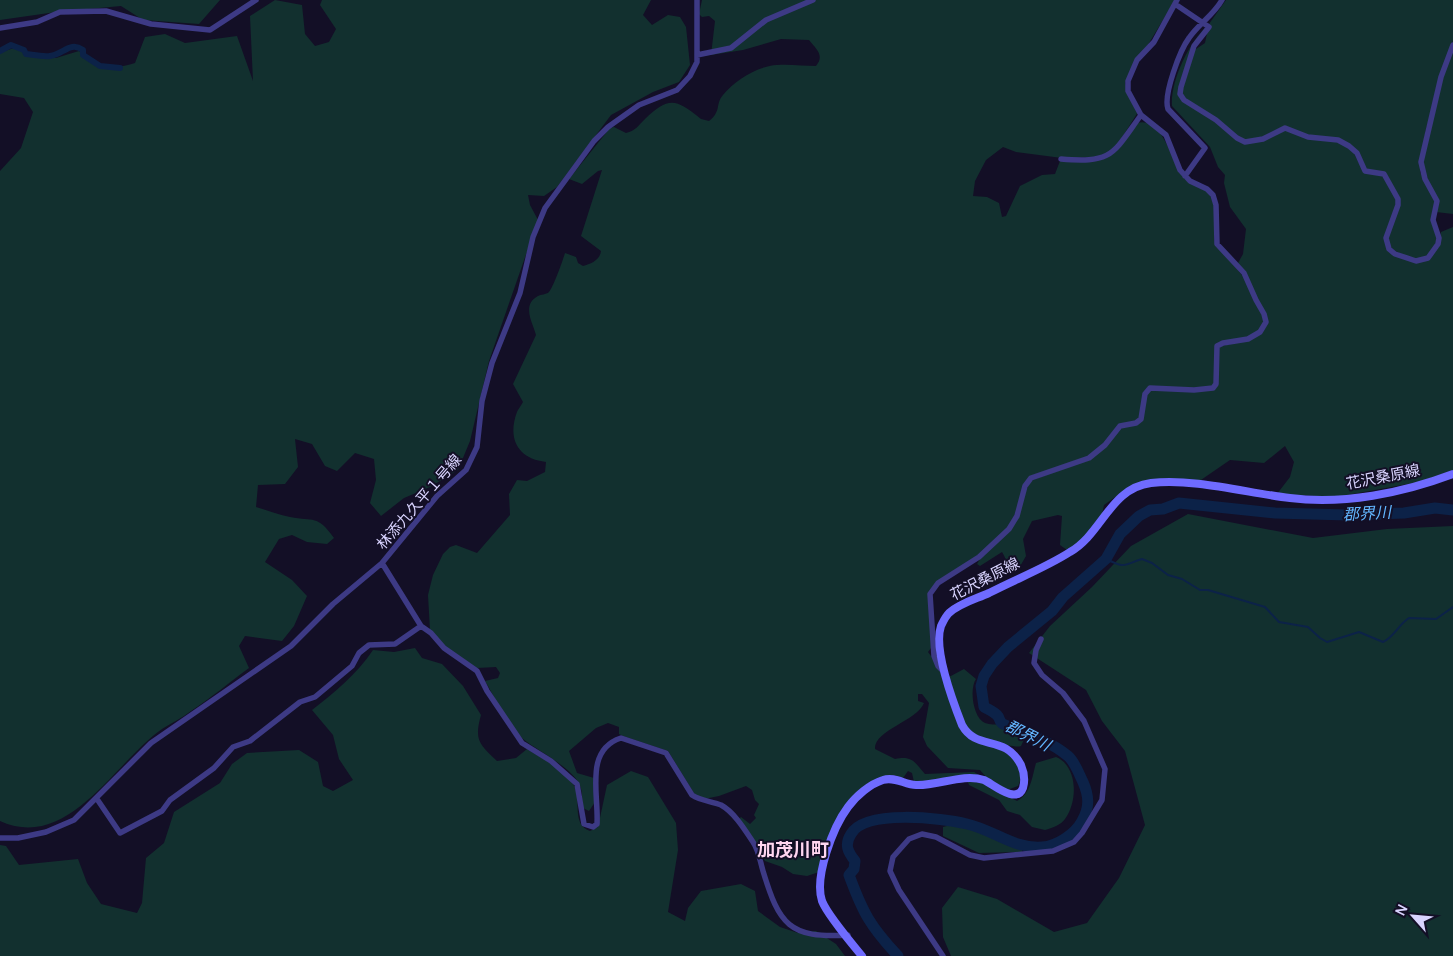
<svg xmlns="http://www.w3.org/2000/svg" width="1453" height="956" font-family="Manrope,'Noto Sans JP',sans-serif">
	<rect width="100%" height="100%" fill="#130f26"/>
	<path fill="#12302f" d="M0,0h220l-21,24 -56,-4 -22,-14 -65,6 -56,8z
		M275,0l27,5 3,29 10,12 14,-4 7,-13 -16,-24 2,-5h329l-8,15 9,10 16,-10 12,2 6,10 4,38 -11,17 -26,10 -42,23 -54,72 -13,9 -16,-1 2,10 8,15 -49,141 -19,80 -12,29 -28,17 -26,11 -23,18 -11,-13 6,-23 -2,-21 -19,-6 -18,18 -12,-5 -13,-22 -17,-5 3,28 -13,17 -27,1 -2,22c11,3 23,8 34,10 24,5 27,-3 44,21l-7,6 -20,-2 -15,-7 -13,4 -14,23 27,18 15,16 -13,30 -12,15 -37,-5 -6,10 10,22c-19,14 -38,30 -58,43 -9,7 -20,12 -29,18 -48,34 -94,123 -162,92v-650l21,-23 12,-36 -9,-14 -24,-4v-41c11,-4 20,-10 27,3l29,2 23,-7c13,17 37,19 56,12l10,-26 20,-3 20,9 52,-7 16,45 -3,-65z
		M702,0h473l-50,83 13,29 -20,32 -14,13 -42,1 -46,-6 -13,-5 -17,13 -11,21 -2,15 14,1 12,6 3,14 4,-1 14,-30 22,-11 13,-1 5,-13c48,3 50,1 77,-38 27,-7 34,40 47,55 8,9 20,8 27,16l3,10v36l31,39 19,40 -3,10 -13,9 -30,5 -4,43 -23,3 -40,-3 -3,1 -6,28 -7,6 -15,3 -16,19 -15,13 -58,20c-7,17 -13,38 -24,53 -20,24 -50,42 -76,60v59l-3,4c5,6 11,17 16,25 9,18 7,43 21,58 15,15 43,7 52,29 4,9 5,14 1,22l-11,4 -21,-13 -6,-7 -32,-2 -21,-22 -4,-9 6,-34 -7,-9h-4v7l6,2c-7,18 -50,27 -49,46l20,10c18,-4 20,4 30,15l49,-2 8,5 -68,5 -2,-9 -4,-2 -5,7 -10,-3 -7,2 -33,20 -34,75 -12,4 -14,-2 -11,-7 -17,-6 -26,-42 2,-2 9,7 6,-6 -2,-3 5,-11 -4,-4 -3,-10 -6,-4 -27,10 -15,3 -9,-4 -27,-44 -45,-15 -4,-2v-7l-11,-4 -12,5 -27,23 8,22 17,5 1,24 -6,9 -6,-3c-2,-7 0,-13 -2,-19 -4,-21 -49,-40 -64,-55 -13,-14 -22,-37 -32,-53l13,-3 2,-5 -4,-6 -19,1 -33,-19 -14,-19 -2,-35 5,-20 10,-21 7,-7 6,-2 21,8 33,-38 -1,-21 8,-14 10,1 18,-9 1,-10c-28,-3 -39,-23 -29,-50 1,-3 4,-6 6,-10l-10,-18 23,-49c-3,-12 -15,-30 2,-39 3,-2 8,-1 11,-4 4,-4 14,-32 16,-39l11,4 2,6 5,3c8,-2 17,-6 18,-15l-20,-15 21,-66 -4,1 -16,13 -13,-5 41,-51 4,-1 12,6c9,-2 12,-7 19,-14 24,-23 31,-20 56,0l8,2c13,-10 6,-17 14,-26 12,-15 35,-29 54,-30 13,-1 27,1 39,1 9,-11 0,-17 -7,-26l-28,-1 -38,11 -32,5 4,-34 -6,-5 -7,1 -3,-3z
		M1226,0h227v41l-27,88 -6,36v7l15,29 -3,14 6,24 -7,15 -12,6c-43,-12 -33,-20 -20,-55l-11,-27 -21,-7 -16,-25 -43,-10 -22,-9 -24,11 -17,2 -49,-33 -15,-13 12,-43 12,-8 4,-19z
		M1207,26l-12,16 -16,52 70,49 34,-13 56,12 13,7 11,22 20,3 14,25 -11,47 15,12h29l8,-10 3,-16 12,-5v243l-34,12 -83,15 -59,-3 13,-17 4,-15 -9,-16 -21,17 -34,-3 -32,22 -32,-4 -17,3 -31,14 -14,10 -3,14 -28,29 -6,2 -7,-5 2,-29 -4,-1 -26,6 -9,18 3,17 -7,12c-11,1 -12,-8 -17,-16l-22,14 -3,-2 3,-5 30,-28 20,-50 59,-22 29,-30 19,-5 11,-33 66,-2 4,-42 33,-8 16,-17 -29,-59 5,-9 3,-25 -16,-22 -6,-24 1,-8 -7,-8 -8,-20 -38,-41c-2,-24 17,-64 35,-80z
		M1453,50v164l-17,-2c4,-16 -11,-32 -13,-49l17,-78z
		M1188,514l125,24 74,-9 66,-3v430h-502l-8,-19 -1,-29 16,-21 39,12 57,33 33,-9 32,-45 26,-53 -20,-74 -23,-30 -16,-31 -57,-37 21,-27 42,-39 39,-41z
		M415,648l7,10 20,6 21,22 18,29c-7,25 -2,29 16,46l19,-3 11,-9c16,10 34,18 46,35 10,14 -3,40 17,47l8,-4 9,-42 24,-14 17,6 28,46 2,27 -10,62 17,9 3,-13 13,-17 40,-7 14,7 3,20 22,16 18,6 18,-2 20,13 9,12h-845v-111l6,1 13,19 59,-6 9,24 14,21 36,9 5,-10 4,-45 18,-15 10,-31 46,-29 12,-19 15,-11 52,-3 19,12 5,24 10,5 20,-11 -14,-21 -6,-24 -21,-25c23,-18 45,-36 61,-60l21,2z
		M964,669l12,10c-7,10 -3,39 9,44 5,2 11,1 16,2 9,2 17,7 25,10l-5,11c-6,3 -40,-8 -49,-11l-10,-15 -13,-43z
		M1056,757c22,9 22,45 9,62 -4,6 -13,9 -20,11l-13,-3 -12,-12 -13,-4 -8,-11 -30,-15 -1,-3 2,-2 9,1 38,20c14,-8 15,-24 19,-38z
		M955,824l24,8 30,14 13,2v4l-43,1 -36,-17v-9z"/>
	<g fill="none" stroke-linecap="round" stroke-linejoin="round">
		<path stroke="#0c2248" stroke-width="2" d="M1106,559c20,10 17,6 36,0l10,4 16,12 14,4 18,11h8l57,17 14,15 29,5 12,11 7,4 32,-10 24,10c11,-5 16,-18 26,-24l27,1 17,-12"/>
		<path stroke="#0c2248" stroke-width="6" d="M0,51l11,-6 13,5 2,4c8,1 17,3 24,2 14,-2 20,-15 33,-6v5l17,11 20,2"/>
		<path stroke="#0c2248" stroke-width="11" d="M898,956c-28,-30 -35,-43 -49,-81l5,-6 1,-8c-7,-9 -11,-16 -4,-27 14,-25 91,-16 116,-10 27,6 46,25 75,23 15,-1 33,-13 40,-26 8,-14 7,-25 1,-39 -4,-8 -8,-20 -15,-26 -19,-16 -43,-23 -65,-32 -4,-2 -3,-6 -6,-9 -3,-3 -9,-6 -13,-8l-3,-21 3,-10 8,-12 16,-17 44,-36 11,-14 43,-38 14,-25 19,-18 11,-6 13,-1 16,-6 96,10 73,2 56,-2 31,-5 18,2"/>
		<path stroke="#3d3a85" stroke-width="5.5" d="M1175,4l34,23 -15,19 -13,41 -1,7 4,6 32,20 21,18 8,4 18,-3 22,-11 23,9 30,3 11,6 8,7 8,18 19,3 14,25v6l-12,33 3,11 6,5 21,7 12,-3 10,-14 1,-6 -6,-18 4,-19 -12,-22 -4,-17 20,-85 12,-32
			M0,28l37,-6 23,-10 46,-1 45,13 59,6 46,-30
			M697,55l34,-7 35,-28 47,-20
			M1061,159c52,4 51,-4 80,-44
			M1185,176l20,-28 -37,-39c-5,-14 12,-59 21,-71 10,-15 24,-22 33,-38
			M382,563l39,63 10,7 13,15 33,23 10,20 35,52 29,18 26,23 7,40 9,3 4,-3c2,-29 -13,-74 24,-86l45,15 26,42c9,6 19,6 29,10 13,7 24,25 32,37 6,9 7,19 10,29 16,53 26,68 85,64
			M944,672l-6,-6 -4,-10 -4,-62 8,-11 41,-26 30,-28 8,-13 8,-30 6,-8 58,-20 16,-13 15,-19 16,-3 5,-4 4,-25 5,-6 44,2 19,-2 3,-4 1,-38 6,-3 25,-4 12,-7 6,-10 -2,-8 -8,-14 -12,-27 -27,-29 -1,-39 -3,-10 -6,-6 -17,-8 -10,-11 -14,-35 -25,-20 -13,-24v-10l9,-21 17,-18 23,-42
			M97,799l23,34 42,-22 8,-11 44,-32 19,-21 17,-6 50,-39 15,-5 37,-31 7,-13 10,-8 26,-1 26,-18
			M0,838h18l28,-6 28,-12 77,-77 140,-97 42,-42 49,-41 55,-67 29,-26 11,-23 5,-46 10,-38 28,-70 13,-56 12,-29 49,-67 14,-14 31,-22 38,-15 13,-14 7,-14v-62
			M943,956l-44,-66 -9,-19 3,-14 16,-18 13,-5 14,3 34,18 14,3 69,-7 21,-9 8,-9 20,-33 3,-31 -21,-48 -21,-28 -21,-18 -8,-12 2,-13 5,-11"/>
		<path stroke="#6f6bff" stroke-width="8" d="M862,956c-10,-12 -35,-42 -40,-55 -8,-24 11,-74 26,-94 8,-11 22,-23 35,-27 12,-4 22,5 33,5 22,1 47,-12 68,-5 9,4 33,25 39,8 2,-7 1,-16 -2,-23 -17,-32 -44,-13 -59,-40 -9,-23 -29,-76 -21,-99 2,-4 4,-9 8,-13 11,-10 27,-14 40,-20 27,-14 56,-25 81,-41 32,-18 40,-64 81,-69 43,-5 96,10 139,15 53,7 113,-5 163,-24"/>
	</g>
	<g text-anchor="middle" stroke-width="4" stroke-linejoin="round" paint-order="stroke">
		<g font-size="15" fill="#d9d4ff" stroke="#130f26">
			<text transform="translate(1383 477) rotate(-11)" y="5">花沢桑原線</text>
			<text transform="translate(419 502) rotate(-49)" y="5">林添九久平１号線</text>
			<text transform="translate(985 579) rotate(-27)" y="5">花沢桑原線</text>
		</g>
		<g font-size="16" font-style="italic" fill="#62b6ff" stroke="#130f26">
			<text transform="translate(1367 513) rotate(-3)" y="6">郡界川</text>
			<text transform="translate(1028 735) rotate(27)" y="6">郡界川</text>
		</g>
		<g font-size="18" font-weight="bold" fill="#ffd6f0" stroke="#130f26">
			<text x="793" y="856">加茂川町</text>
		</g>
	</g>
	<g transform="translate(1413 916) rotate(297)" stroke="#130f26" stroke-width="4" paint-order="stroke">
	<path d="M0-4L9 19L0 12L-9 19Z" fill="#d9d4ff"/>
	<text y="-8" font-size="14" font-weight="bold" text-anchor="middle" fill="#d9d4ff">N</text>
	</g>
</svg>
